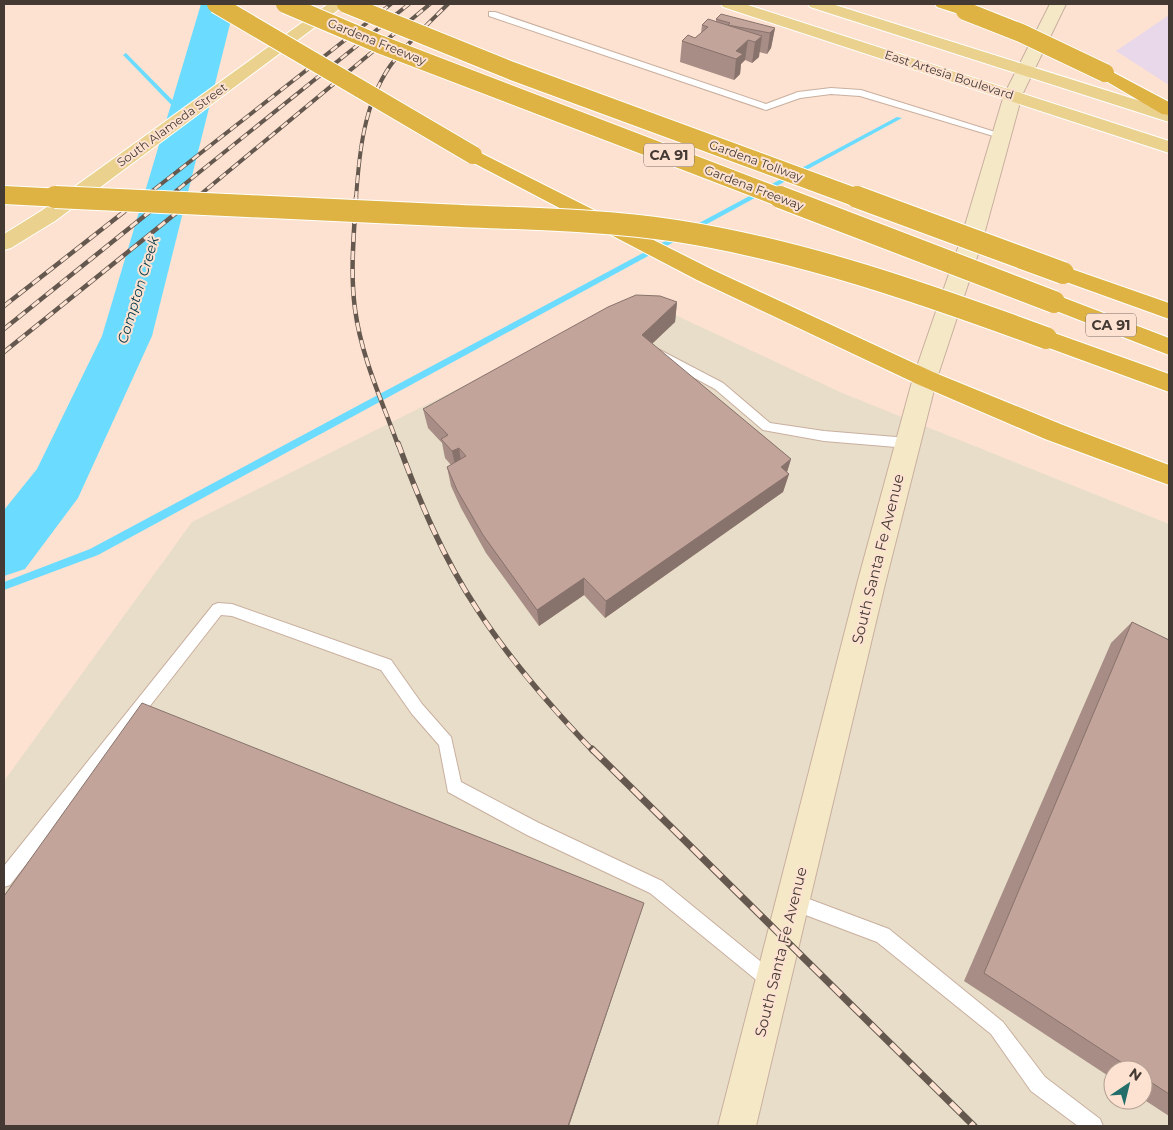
<svg xmlns="http://www.w3.org/2000/svg" width="1173" height="1130" font-family="Montserrat,sans-serif">
	<rect width="100%" height="100%" fill="#fde2d1"/>
	<path fill="#e7ddc8" fill-rule="evenodd" d="M639,298l203,95 327,131v602h-1165v-345l188,-259zM1113,1070h30v30h-30z"/>
	<path fill="#e9d8e9" d="M1169,15v70l-53,-34z"/>
	<g fill="none" stroke-linecap="round" stroke-linejoin="round">
		<path fill="#6bdcff" fill-rule="evenodd" d="M126,53l63,64v2h-4l-61,-63 -1,-1z
			M897,117l5,1 -804,437 -94,35v-8l86,-33z"/>
		<path fill="#6bdcff" fill-rule="evenodd" d="M201,4h34l-83,332 -74,162 -53,71 -21,7v-66l33,-41 65,-133z"/>
		<g stroke="#c9af9f" stroke-width="2">
			<path id="service" d="M489,12h6l271,92 32,-12 33,-4 30,2 147,46 -8,2 -140,-42 -29,-2 -31,4 -34,12 -277,-94z
				M658,349l65,34 47,40 54,8 84,7 6,5 -6,5 -84,-7 -61,-11 -48,-41 -61,-33v-6z
				M218,603l14,1 159,56 31,44 29,33 10,45 78,41 123,58 115,94 3,6 -3,6 -6,3 -6,-3 -115,-94 -123,-58 -79,-43 -9,-47 -27,-31 -31,-44 -149,-54 -11,-1 -211,270 -6,2v-21l209,-261z
				M793,893l96,36 114,93 42,55 55,42 3,7h-25l-47,-35 -40,-57 -114,-92 -90,-34 -3,-6 3,-6z"/>
		</g>
		<g stroke="#c9af9f" stroke-width="2">
			<path id="secondary" d="M1050,4h16l-44,91 -40,147 -45,136 -52,206 -129,542h-38l139,-542 56,-206 47,-136 44,-147z"/>
		</g>
		<g stroke="#fff" stroke-width="2">
			<path id="primary" d="M328,4h18l-291,217 -44,27 -7,2v-16l37,-23z
				M721,4h24l424,137v12l-446,-146z
				M808,4h24l337,106v12l-359,-115z"/>
		</g>
		<g stroke="#fff" stroke-width="2">
			<path id="motorway" d="M935,4c11,-1 31,-3 38,7l-2,3 -6,2 -28,-9z
				M1105,68l64,34v13l-7,-1 -63,-37 -3,-4 3,-4z
				M473,149l240,121 220,102 130,53 106,40v20l-124,-46 -128,-55 -220,-104 -231,-121 -3,-4 3,-4z
				M1063,266l106,37v16l-114,-41 -3,-5 3,-5z
				M1054,294l115,44v17l-123,-48 -3,-5 3,-5z
				M1046,330l123,44v18l-131,-48 -3,-6 3,-6z"/>
		</g>
		<use href="#service" fill="#fff" fill-rule="evenodd"/>
		<use href="#secondary" fill="#f5e8c7" fill-rule="evenodd"/>
		<use href="#primary" fill="#ebd18e" fill-rule="evenodd"/>
		<use href="#motorway" fill="#deb343" fill-rule="evenodd"/>
		<g stroke="#65584f" stroke-width="4">
			<path id="rail-far3" d="M142,199l249,-195
				M166,199l243,-195
				M195,199l235,-195
				M356,199c3,-46 8,-95 34,-133 17,-23 38,-42 58,-62"/>
		</g>
		<g stroke="#65584f" stroke-width="4.5">
			<path id="rail-far2" d="M356,197c-2,37 -6,75 -1,112 6,47 27,92 43,136
				M4,306l139,-109
				M4,329l164,-132
				M4,352l192,-155"/>
		</g>
		<g stroke="#65584f" stroke-width="5.5">
			<path id="rail-far1" d="M398,443c21,57 45,115 79,166 33,51 74,98 116,142"/>
		</g>
		<g stroke="#65584f" stroke-width="7">
			<path id="rail" d="M592,749l382,377"/>
		</g>
		<use href="#rail-far3" stroke="#fde2d1" stroke-width="2.5" stroke-dasharray="8" stroke-linecap="butt"/>
		<use href="#rail-far2" stroke="#fde2d1" stroke-width="3" stroke-dasharray="9" stroke-linecap="butt"/>
		<use href="#rail-far1" stroke="#fde2d1" stroke-width="4" stroke-dasharray="11" stroke-linecap="butt"/>
		<use href="#rail" stroke="#fde2d1" stroke-width="5" stroke-dasharray="14" stroke-linecap="butt"/>
		<g stroke="#fff" stroke-width="20" stroke-linecap="butt">
			<path id="motorway-bridge-far1" d="M216,4l257,151
				M285,4l94,40 405,155
				M346,4l166,67 348,128
				M965,11l56,22 84,40
				M4,195l78,4"/>
		</g>
		<g stroke="#fff" stroke-width="24" stroke-linecap="butt">
			<path id="motorway-bridge" d="M55,197c128,6 257,12 385,18 79,4 159,4 237,16 127,20 249,63 369,107
				M780,197l274,105
				M857,197l206,76"/>
		</g>
		<use href="#motorway-bridge-far1" stroke="#deb343" stroke-width="18"/>
		<use href="#motorway-bridge" stroke="#deb343" stroke-width="22"/>
	</g>
	<path fill="#a78d85" d="M716,19l59,9 -4,20 -4,6 -8,-2v5l-7,6 -7,-3 -4,4 -1,10 -6,6 -54,-18 2,-21 13,-3 6,-5 1,-8 14,-4z
		M677,302l-2,20 -23,22 139,115 -4,13 2,2 -6,18 -178,126 -21,-23 -45,31 -53,-73 -25,-45 -10,-22 -4,-19 4,-2 -6,-7 -3,-15 -14,-15 -5,-19z
		M1132,622l37,18v476l-26,-17v-29h-30v9l-149,-98 147,-338z"/>
	<path fill="#88736c" d="M775,28l-4,20 -4,6 3,-21z
		M762,36l-3,21 -7,6 3,-21z
		M748,40l-3,20 -4,4 -1,10 -6,6 2,-21v-8z
		M677,302l-2,20 -35,33 2,-20z
		M459,448l3,19 -6,3 -4,-19z
		M791,459l-5,16 3,-1 -6,18 -178,126 1,-17z
		M584,578v17l-45,31 -2,-16z
		M644,903l-3,9 -72,214h-1z"/>
	<path fill="#c2a49b" stroke="#88736c" d="M721,14l54,14 -5,5 -42,-8 2,-2 -14,-4z
		M708,19l54,17 -7,6 -7,-2 -12,11 7,3 -7,5 -54,-18 6,-6 7,3 13,-11 -6,-2z
		M636,295l24,1 17,6 -35,33 149,124 -10,8 8,7 -183,127 -22,-23 -47,32 -54,-75 -26,-45 -10,-23 19,-11 -7,-8 -7,3 -11,-12 7,-4 -25,-26 185,-102z
		M1132,622l37,18v454l-26,-17v-7h-10l-149,-97z
		M142,703l502,200 -76,223h-564v-230z"/>
	<g text-anchor="middle" stroke-width="4" stroke-linejoin="round" paint-order="stroke">
		<g font-size="12" fill="#443a33" stroke="#fde2d1">
			<text transform="translate(377 42) rotate(22)" y="4">Gardena Freeway</text>
			<text transform="translate(949 75) rotate(18)" y="4">East Artesia Boulevard</text>
			<text transform="translate(172 125) rotate(-36)" y="4">South Alameda Street</text>
			<text transform="translate(756 161) rotate(20)" y="4">Gardena Tollway</text>
			<text transform="translate(754 188) rotate(21)" y="4">Gardena Freeway</text>
		</g>
		<g fill="#fde2d1" stroke="#7c6c62" stroke-width="1">
			<rect x="644" y="143.5" width="50" height="23" rx="4"/>
			<rect x="1086" y="313.5" width="50" height="23" rx="4"/>
		</g>
		<g font-size="14" font-weight="bold" fill="#443a33">
			<text x="669" y="160">CA 91</text>
			<text x="1111" y="330">CA 91</text>
		</g>
		<g font-size="14" font-style="italic" fill="#043b49" stroke="#fde2d1">
			<text transform="translate(138 290) rotate(-73)" y="5">Compton Creek</text>
		</g>
		<g font-size="15" fill="#443a33" stroke="#fde2d1">
			<text transform="translate(878 559) rotate(-76)" y="5">South Santa Fe Avenue</text>
			<text transform="translate(781 952) rotate(-76)" y="5">South Santa Fe Avenue</text>
		</g>
	</g>
	<rect width="1173" height="1130" fill="none" stroke="#443a33" stroke-width="10"/>
	<g transform="translate(1128 1085) rotate(35)"><circle r="24" fill="#fde2d1" stroke="#b39f92"/>
	<path d="M0-4L9 19L0 12L-9 19Z" fill="#236e6a"/>
	<text y="-8" font-size="14" font-weight="bold" text-anchor="middle" fill="#443a33">N</text>
	</g>
</svg>
